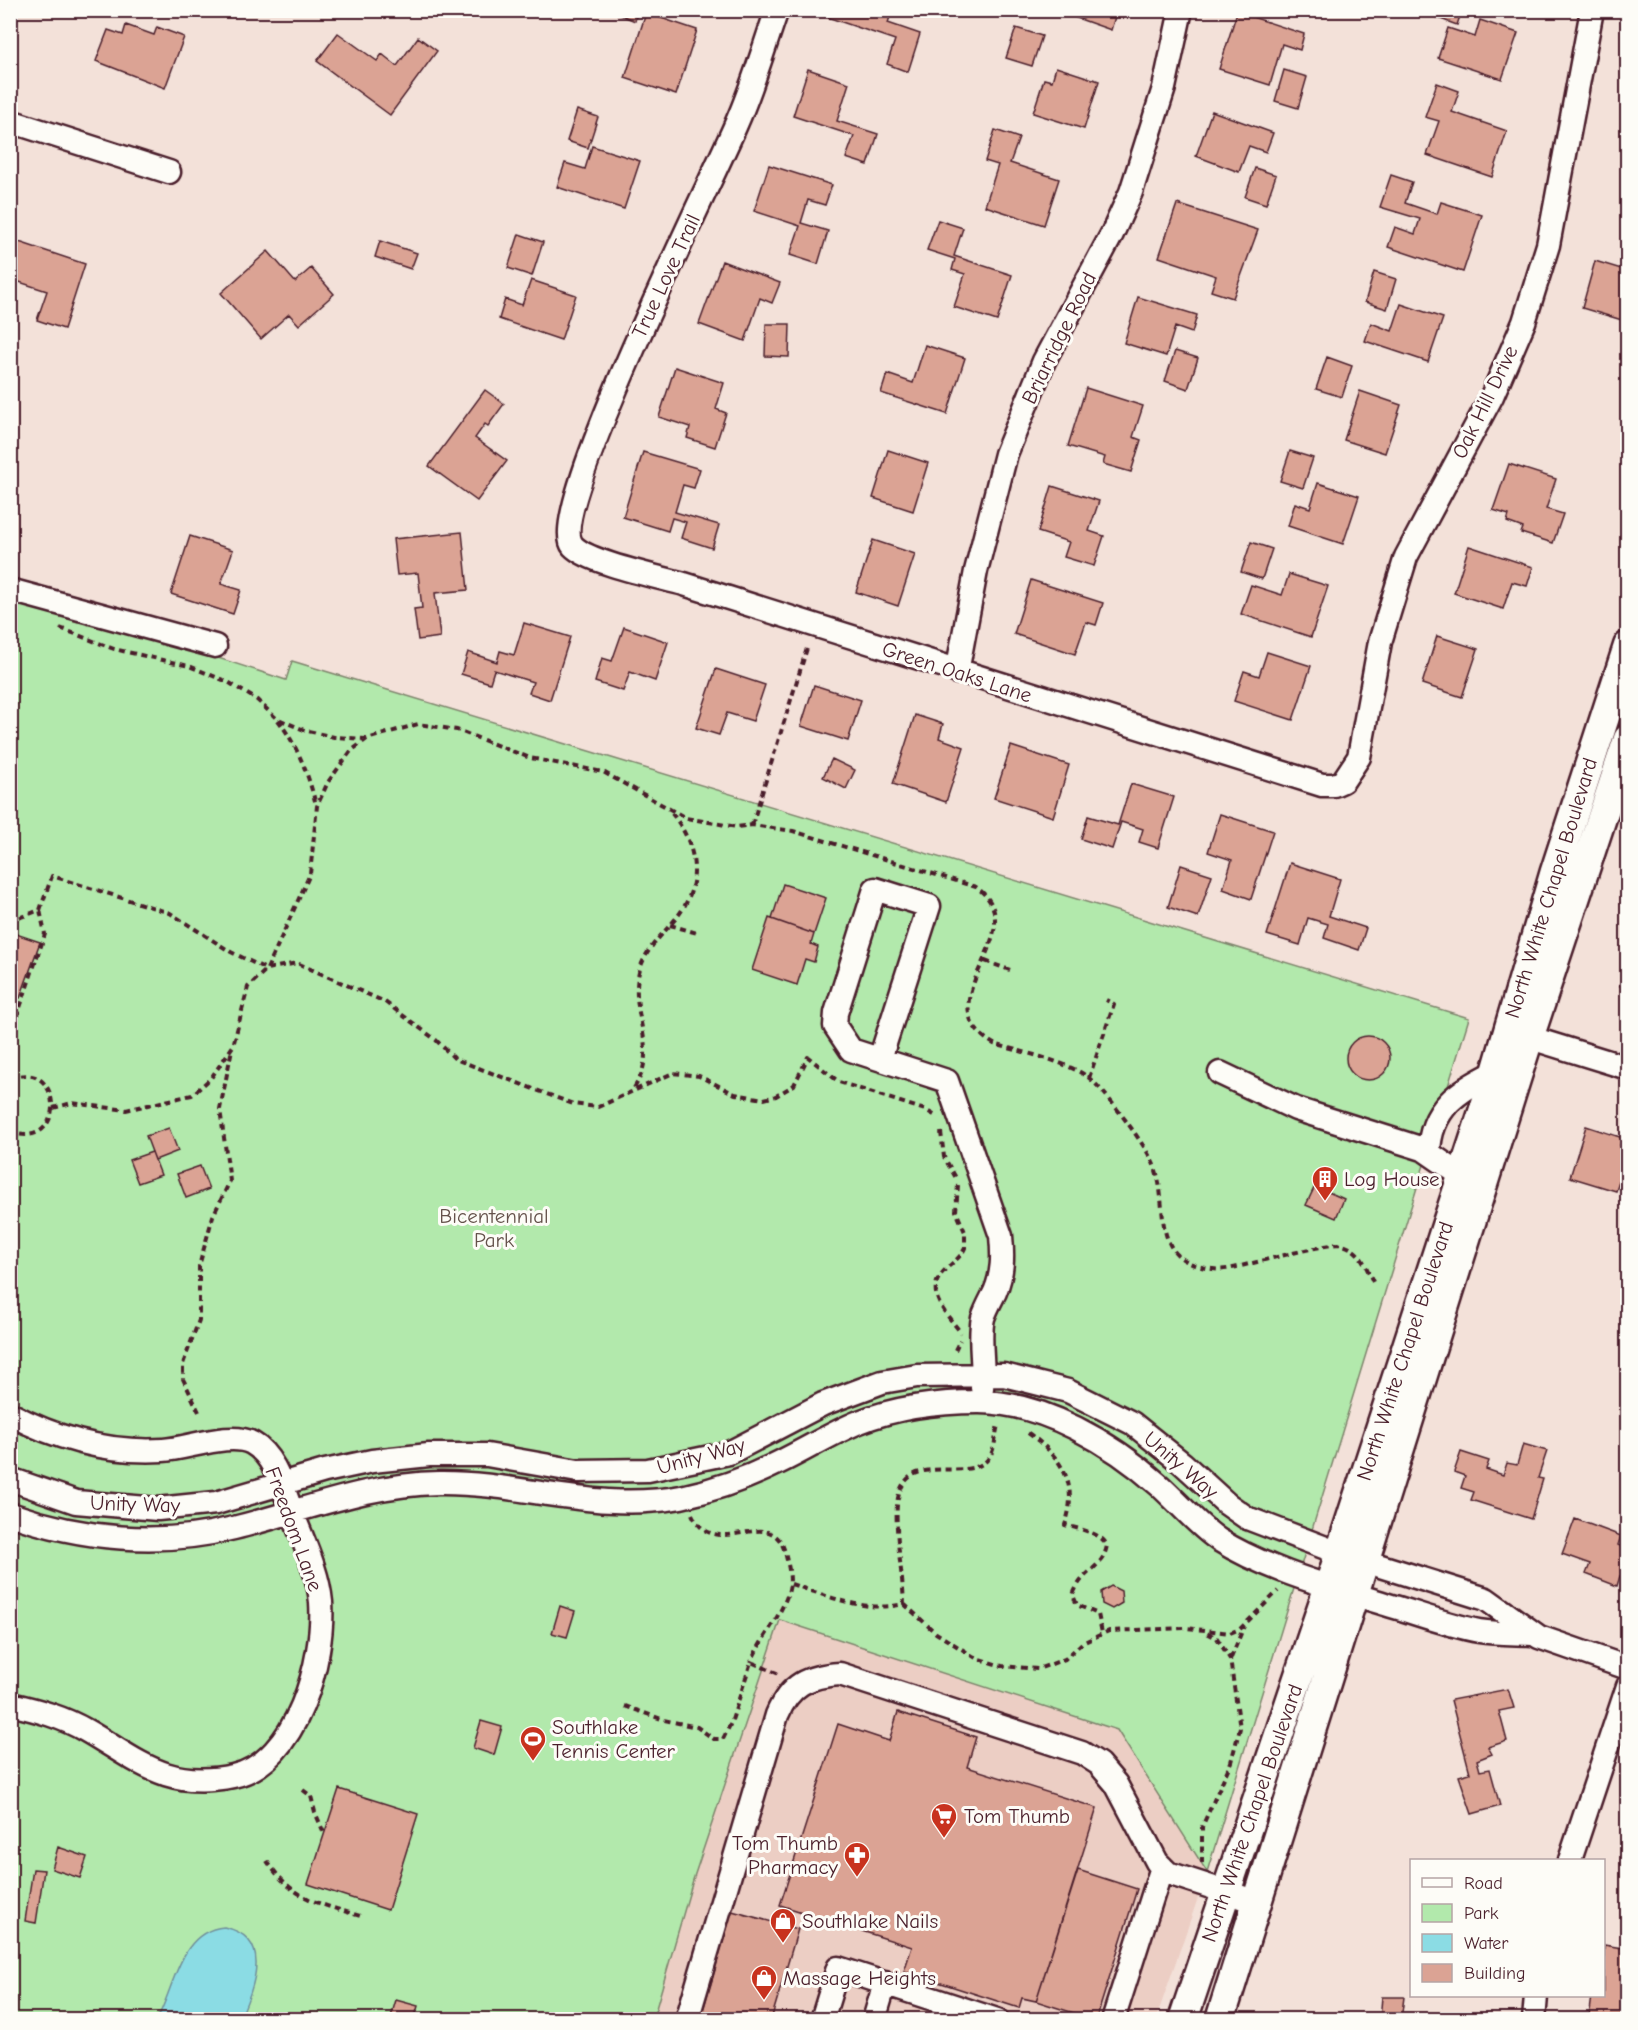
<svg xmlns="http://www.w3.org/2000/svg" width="1638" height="2030" font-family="'Comic Neue',sans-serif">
	<rect width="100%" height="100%" fill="#f3e1d9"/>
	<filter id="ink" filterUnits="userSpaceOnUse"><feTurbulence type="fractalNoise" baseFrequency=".0167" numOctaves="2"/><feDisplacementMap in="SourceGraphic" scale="12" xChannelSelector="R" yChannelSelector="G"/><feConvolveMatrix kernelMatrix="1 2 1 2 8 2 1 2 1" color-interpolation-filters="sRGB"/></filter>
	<g filter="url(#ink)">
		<path fill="#eccec4" d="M780,1620l337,110 90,142 -51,147 -503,1 40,-140z"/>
		<path fill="#b2e9ac" stroke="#7e846c" stroke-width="1.5" d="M11,600l67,22 4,-8 204,66 6,-19 1177,357 -262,854 -90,-142 -337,-110 -87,260 -40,139h-642z"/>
		<path fill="#8bdce4" stroke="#71909a" stroke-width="1.5" d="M224,1927c51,11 29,61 16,92h-83c18,-32 22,-88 67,-92z"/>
		<path fill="#dba394" stroke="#4a1f2b" stroke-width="1.5" d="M609,10h29l-3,11z
			M829,10h63l-4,13 32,11 -12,38 -21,-8 8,-24 -68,-23z
			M1054,10h63l-6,20z
			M1437,10h25l-5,15 -22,-8z
			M1237,12l67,22 -4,16 -18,-6 -12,41 -51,-16z
			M646,13l51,17 -21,65 -51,-17z
			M1480,20l38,13 -16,46 -64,-21 10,-30 27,9z
			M126,25l28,10 3,-8 27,10 -19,51 -69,-27 12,-31 15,5z
			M1016,28l26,8 -10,30 -26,-8z
			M338,33l39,28 5,-7 15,12 21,-29 19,14 -47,64 -73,-54z
			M1056,67l43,14 -15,48 -51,-16 11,-34 8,2z
			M808,69l41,14 -12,38 41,13 -10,31 -22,-7 8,-22 -61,-20z
			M1284,70l23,7 -9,31 -23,-7z
			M1437,83l22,8 -7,21 55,19 -15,46 -65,-22 12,-34 -14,-4z
			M577,110l21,7 -10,31 -21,-7z
			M1212,111l61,22 -7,19 -17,-6 -10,26 -43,-16z
			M995,130l24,8 -9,25 49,16 -15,46 -59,-19 13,-41 -13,-4z
			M592,146l48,15 -16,48 -67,-22 8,-24 20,6z
			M769,165l63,20 -7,20 -17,-5 -7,23 27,8 -10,33 -28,-9 10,-29 -46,-15z
			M1255,168l21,7 -10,29 -21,-7z
			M1391,175l21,7 -7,21 32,11 4,-12 41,13 -19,57 -75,-25 7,-20 20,7 5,-15 -40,-12z
			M1177,204l81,26 -25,68 -22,-7 5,-15 -57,-19z
			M938,220l25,8 -9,28 58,19 -15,46 -43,-14 11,-33 -13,-4 3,-11 -28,-9z
			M519,234l24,8 -11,34 -24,-8z
			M10,239l75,25 -21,65 -27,-9 10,-29 -37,-12z
			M380,241l37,12 -6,16 -36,-12z
			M268,251l27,31 16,-14 23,26 -35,31 -10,-11 -28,25 -40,-46z
			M722,261l58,22 -8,20 -12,-5 -15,43 -46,-17z
			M1595,261l33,10v30l-6,19 -40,-12z
			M1374,272l22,7 -9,30 -22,-7z
			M531,280l45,15 -15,45 -62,-21 6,-20 17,6z
			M1138,297l59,18 -5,18 -17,-6 -9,29 -42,-13z
			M1401,304l42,14 -15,44 -63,-21 6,-18 21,8z
			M766,324h24l-1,33 -24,-1z
			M925,345l40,13 -18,56 -66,-21 6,-19 26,9z
			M1175,351l23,7 -10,31 -23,-8z
			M1327,357l25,9 -10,31 -26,-8z
			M675,367l49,16 -8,26 10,4 -11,34 -28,-9 3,-11 -31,-10z
			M1086,388l57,18 -10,31 8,3 -10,32 -28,-8 2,-7 -37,-11z
			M485,390l19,14 -16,22 -3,-2 -10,14 32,23 -30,40 -48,-35z
			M1360,391l41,14 -16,48 -41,-13z
			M888,450l40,13 -15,48 -40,-13z
			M1290,451l23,7 -10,30 -23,-7z
			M643,452l57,17 -6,19 -11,-3 -8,27 44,13 -7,23 -31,-10 5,-16 -14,-4 -4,13 -45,-14z
			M1509,464l47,15 -10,30 17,5 -10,29 -32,-10 2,-5 -16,-6 2,-7 -16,-5z
			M1318,483l41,13 -16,48 -55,-18 7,-23 15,5z
			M1052,486l47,15 -10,30 15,5 -10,30 -30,-9 5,-15 -31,-10z
			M462,532l6,58 -33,3 5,44 -22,3 -4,-31 8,-1 -4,-35 -21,2 -4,-36z
			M190,536l43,14 -12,34 20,6 -8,24 -62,-20z
			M873,540l42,14 -17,52 -42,-14z
			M1251,542l21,7 -10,30 -21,-7z
			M1469,546l64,21 -6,19 -15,-4 -9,27 -49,-16z
			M1289,574l39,12 -17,51 -70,-23 10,-29 31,10z
			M1031,580l72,23 -7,22 -10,-3 -11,32 -61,-20z
			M524,623l46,14 -20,63 -21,-7 4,-11 -39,-12 -4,13 -29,-9 7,-22 29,10 3,-11 14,4z
			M624,627l44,15 -13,39 -25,-9 -7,19 -28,-9 7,-24 10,3z
			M1437,636l41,13 -16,48 -40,-13z
			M1267,652l44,14 -18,54 -59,-19 10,-30 15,5z
			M716,669l49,16 -12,36 -26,-8 -8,22 -23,-7z
			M814,685l47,15 -13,41 -47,-15z
			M915,715l28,9 -4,14 25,9 -18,55 -53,-18z
			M1011,746l58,19 -16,52 -59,-19z
			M832,759l23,11 -9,19 -23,-12z
			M1131,784l43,13 -16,51 -19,-6 4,-13 -22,-7 -9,27 -31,-10 7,-23 30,9z
			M1220,814l53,17 -22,68 -28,-10 9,-29 -24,-8z
			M1290,863l50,16 -11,37 37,12 -7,22 -35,-12 4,-14 -20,-6 -8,27 -33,-10z
			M1181,865l31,10 -14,42 -30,-10z
			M783,884l43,14 -12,36 -42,-15z
			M769,918l45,16 -3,10 7,3 -4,15 -9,-3 -8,26 -45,-15z
			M16,934l24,8 -20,56 -10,-3v-46z
			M1628,962v26l-8,-2z
			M1346 1058a22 22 0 1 1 44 0a22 22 0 1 1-44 0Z
			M1586,1126l37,12 -3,7 8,3v6l-12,37 -46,-14z
			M169,1128l9,23 -23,9 -9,-24z
			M152,1152l9,23 -23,8 -9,-23z
			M200,1166l9,23 -23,9 -9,-24z
			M1315,1186l29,13 -8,19 -30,-13z
			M1523,1444l24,7 -9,27 5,1 -12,40 -60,-19 3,-8 -13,-4 4,-12 -11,-4 7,-20 28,9 -3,8 17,6 4,-12 10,2z
			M1575,1519l46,17 -3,9 10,4v30l-8,-3 -3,10 -31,-12 4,-10 -28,-10z
			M1111,1586l10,5 1,12 -10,6 -10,-5 -1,-12z
			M560,1606l15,5 -8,26 -15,-4z
			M1508,1689l6,19 -15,3 8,30 -19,6 4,7 -15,6 3,11 10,-2 10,37 -28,8 -13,-38 11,-3 -19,-73z
			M898,1712l78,25 -9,30 130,41 -61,193 -14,-3 -3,10 -115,-37 8,-24 -132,-42 58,-181 51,17z
			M481,1721l21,6 -8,28 -21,-7z
			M339,1789l79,25 -30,96 -80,-26z
			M58,1847l29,10 -7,21 -28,-9z
			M33,1869l11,1 -8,53 -11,-2z
			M1078,1870l59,19 -41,131 -60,-19z
			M732,1911l66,18 -27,91h-71z
			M1604,1945l24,4v32l-6,39 -33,-1 3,-23h12z
			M1382,1997h22l-3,23h-21z
			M396,2000l22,6 -4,14h-24z"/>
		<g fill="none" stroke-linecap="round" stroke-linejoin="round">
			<g stroke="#4a1f2b" stroke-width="27">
				<path id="minor" d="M777,10c-13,37 -24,76 -40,112 -22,53 -192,391 -164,424 16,17 86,31 111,38l638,201h12l9,-4 16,-24 21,-115 26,-85 86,-161 32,-74 24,-77 44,-235
					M10,121l159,51
					M10,590l205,56
					M957,672l19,-101 30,-117 38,-93 68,-127 19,-42 33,-104 17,-78
					M1515,1033l113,35
					M880,1059l49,-153 -54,-17 -39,124 -1,13 16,24 96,31 54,155c2,20 2,37 -6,56 -4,8 -9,17 -12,26 -5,22 2,47 -1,70
					M1220,1073l76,36 127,40 39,27
					M1429,1153c1,-45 30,-63 67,-81
					M10,1414c47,25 100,39 153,36 24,-1 68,-19 89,-7 23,13 31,46 40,69 11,29 26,59 29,90 4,56 -24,161 -88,174 -66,14 -94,-15 -146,-45 -24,-14 -50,-21 -77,-27
					M10,1479l66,23 82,7 58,-6 109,-32 47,-10 57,-6h58l91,16 70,-1 81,-17 94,-49 59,-22 35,-6 87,-1 64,16 64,32 50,40 45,41 20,14 92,35 147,46 53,38 89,31
					M10,1514c71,25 150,33 224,14 69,-17 133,-44 205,-45 82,-1 158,30 242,14 33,-7 69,-20 99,-35 27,-13 52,-29 79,-40 38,-15 80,-20 120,-20 64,0 134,42 180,83 20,18 38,40 60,55 48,30 112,47 166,64 31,9 62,21 94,27 18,3 38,2 56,3
					M1570,1860l58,-174
					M687,2020l90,-305c13,-31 31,-39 63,-41l242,79 17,11 17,20 41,78 11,11 89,29
					M822,2020l16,-52 159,52
					M874,2020l11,-37
					M1113,2020l49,-153
					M1534,2020l2,-24"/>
			</g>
			<g stroke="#4a1f2b" stroke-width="33">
				<path id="major" d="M1183,2020l146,-434 167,-514 59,-201 73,-225
					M1220,2020l309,-982 99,-299"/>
			</g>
			<path stroke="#4a1f2b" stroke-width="4" stroke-dasharray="6 4.5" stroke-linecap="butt" d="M60,628l54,21 75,17 39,16 29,18 19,18 28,12 30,7 32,2
				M278,720c20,27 30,53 38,85
				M752,825l56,-180
				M10,921l30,-11 12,-34 118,37 61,39 35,17
				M670,925l27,8
				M985,961l25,9
				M267,969l43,-95 7,-68 11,-24 23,-31 16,-12 51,-15 39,6 73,28 73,14 83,46 51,9 15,-2 41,6 183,56c63,46 -57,114 18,157 27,8 73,17 95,34 15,11 58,69 65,87 17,41 -8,96 59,104 13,2 27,-3 40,-6 28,-7 57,-15 85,-19 24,4 27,22 37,42
				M10,1037l35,-103 -5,-24
				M10,1070l4,7
				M1089,1078l25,-74 -8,-4
				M10,1079c53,-24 59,74 0,53
				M634,1088c26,-39 -3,-69 4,-111 5,-27 23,-40 39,-60 28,-35 19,-77 -9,-108
				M53,1108l19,-5 54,7 66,-15 19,-17 22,-32 15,-59 19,-18 30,-6 88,39 51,38 19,19 118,45 25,3 75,-34 26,3 36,18 29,5 12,-3 18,-11 14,-28 31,25 86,28 11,6
				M941,1132l3,25 12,21
				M958,1185l-2,26 9,21v16c-5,11 -14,15 -22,24 -20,22 6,44 18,61
				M955,1350l5,-10
				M199,1412l-16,-33v-15l16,-44v-54l14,-50 17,-35 -10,-72 12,-60
				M1028,1433c34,24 51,51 37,92 13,4 35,7 42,20 -4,25 -24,23 -34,50l4,10 21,9 4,19
				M692,1514c24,52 81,-16 94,42 3,12 6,25 2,37 -8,25 -26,44 -37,69
				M791,1584c37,12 74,29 113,20 -1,-28 -11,-82 -6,-106 10,-49 70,-14 90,-39 8,-10 7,-24 10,-34
				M904,1604l32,29 40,25 26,8 36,3 27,-10 17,-16 27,-12 78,-3 43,5 10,-4 38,-38
				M1231,1658l13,-32
				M625,1706l39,14 33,7 17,12h9l8,-16 20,-61 28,12
				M303,1790l8,6 4,16 9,21
				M267,1861c26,39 51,42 93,55
				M1202,1863v-36l29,-65 9,-34 -10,-69 -13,-21 -12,-6"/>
			<use href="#minor" stroke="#fdfcf7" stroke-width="22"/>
			<use href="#major" stroke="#fdfcf7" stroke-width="28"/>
		</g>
	</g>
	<defs>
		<g id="building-pin" transform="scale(1.35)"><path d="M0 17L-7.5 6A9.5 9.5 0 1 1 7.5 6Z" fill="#c8321e" stroke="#fdfcf7"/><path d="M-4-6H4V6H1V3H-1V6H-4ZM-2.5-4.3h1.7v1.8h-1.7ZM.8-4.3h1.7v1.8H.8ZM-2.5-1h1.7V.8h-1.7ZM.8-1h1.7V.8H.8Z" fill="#fff"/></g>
		<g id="stadium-pin" transform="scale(1.35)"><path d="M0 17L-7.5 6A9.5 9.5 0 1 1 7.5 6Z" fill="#c8321e" stroke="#fdfcf7"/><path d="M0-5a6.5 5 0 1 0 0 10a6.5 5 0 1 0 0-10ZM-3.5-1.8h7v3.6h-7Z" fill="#fff"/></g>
		<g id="supermarket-pin" transform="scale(1.35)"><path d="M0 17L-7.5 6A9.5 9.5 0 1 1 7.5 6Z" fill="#c8321e" stroke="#fdfcf7"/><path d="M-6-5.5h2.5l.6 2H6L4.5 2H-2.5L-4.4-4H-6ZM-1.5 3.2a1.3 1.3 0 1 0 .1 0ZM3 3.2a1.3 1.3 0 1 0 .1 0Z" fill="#fff"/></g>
		<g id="pharmacy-pin" transform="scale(1.35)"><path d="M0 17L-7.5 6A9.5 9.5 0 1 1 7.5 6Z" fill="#c8321e" stroke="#fdfcf7"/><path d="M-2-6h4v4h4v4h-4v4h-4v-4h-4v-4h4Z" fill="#fff"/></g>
		<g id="shop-pin" transform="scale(1.35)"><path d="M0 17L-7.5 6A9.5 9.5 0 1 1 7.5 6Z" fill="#c8321e" stroke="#fdfcf7"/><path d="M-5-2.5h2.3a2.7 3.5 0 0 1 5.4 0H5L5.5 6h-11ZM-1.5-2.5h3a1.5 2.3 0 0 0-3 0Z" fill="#fff"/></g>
	</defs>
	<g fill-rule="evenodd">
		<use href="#building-pin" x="1325" y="1179"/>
		<use href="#stadium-pin" x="533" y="1739"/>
		<use href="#supermarket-pin" x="944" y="1816"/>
		<use href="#pharmacy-pin" x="857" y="1855"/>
		<use href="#shop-pin" x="783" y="1921"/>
		<use href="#shop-pin" x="764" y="1978"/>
	</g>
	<g text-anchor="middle" stroke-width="6" stroke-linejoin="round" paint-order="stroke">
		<g font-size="21" fill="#4a1f2b" stroke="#fdfcf7">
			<text transform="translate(666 276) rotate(-65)" y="7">True Love Trail</text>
			<text transform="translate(1059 338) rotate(-64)" y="7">Briarridge Road</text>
			<text transform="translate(1485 402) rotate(-64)" y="7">Oak Hill Drive</text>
			<text transform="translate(957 672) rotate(18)" y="7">Green Oaks Lane</text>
			<text transform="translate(1551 888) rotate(-73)" y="7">North White Chapel Boulevard</text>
			<text transform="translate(1405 1351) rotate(-72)" y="7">North White Chapel Boulevard</text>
			<text transform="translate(701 1456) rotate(-15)" y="7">Unity Way</text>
			<text transform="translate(1181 1465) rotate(41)" y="7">Unity Way</text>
			<text transform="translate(135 1504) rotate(2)" y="7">Unity Way</text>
			<text transform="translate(294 1529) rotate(70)" y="7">Freedom Lane</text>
			<text transform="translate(1252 1813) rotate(-71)" y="7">North White Chapel Boulevard</text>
		</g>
		<g font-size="21" fill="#4a1f2b" stroke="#fdfcf7" text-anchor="start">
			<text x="1344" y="1186">Log House</text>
			<text x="552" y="1734">Southlake<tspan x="552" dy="24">Tennis Center</tspan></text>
			<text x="964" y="1823">Tom Thumb</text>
			<text x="838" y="1850" text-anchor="end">Tom Thumb<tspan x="838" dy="24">Pharmacy</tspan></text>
			<text x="802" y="1928">Southlake Nails</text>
			<text x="783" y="1985">Massage Heights</text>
		</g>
		<g font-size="21" fill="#64524b" stroke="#fdfcf7">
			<text x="494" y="1223">Bicentennial<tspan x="494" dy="24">Park</tspan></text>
		</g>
	</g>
	<rect width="1638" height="2030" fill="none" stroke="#fdfcf7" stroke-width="36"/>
	<rect x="18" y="18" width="1602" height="1994" fill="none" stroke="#4a1f2b" stroke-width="2" filter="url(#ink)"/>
	<rect x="1410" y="1859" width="195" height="138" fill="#fdfcf7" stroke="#b5a4a5" stroke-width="1.5"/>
	<rect x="1422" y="1878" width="30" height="9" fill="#fdfcf7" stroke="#b5a4a5" stroke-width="1.5"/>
	<text x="1464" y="1889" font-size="18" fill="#4a1f2b">Road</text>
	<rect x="1422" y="1904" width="30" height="18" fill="#b2e9ac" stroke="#b5a4a5" stroke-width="1.5"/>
	<text x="1464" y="1919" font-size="18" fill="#4a1f2b">Park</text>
	<rect x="1422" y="1934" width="30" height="18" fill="#8bdce4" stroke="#b5a4a5" stroke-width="1.5"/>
	<text x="1464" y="1949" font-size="18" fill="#4a1f2b">Water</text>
	<rect x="1422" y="1964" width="30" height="18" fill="#dba394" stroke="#b5a4a5" stroke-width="1.5"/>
	<text x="1464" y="1979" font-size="18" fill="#4a1f2b">Building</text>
</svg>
